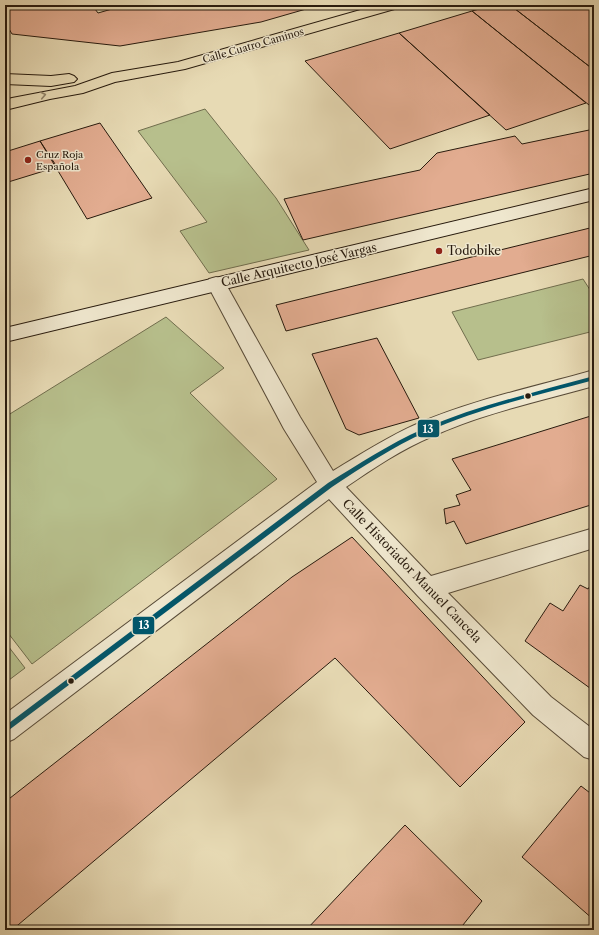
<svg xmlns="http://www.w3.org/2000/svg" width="599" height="935" font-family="'Libre Caslon Text',serif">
	<rect width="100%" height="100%" fill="#e7dab4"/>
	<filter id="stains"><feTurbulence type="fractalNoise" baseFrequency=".005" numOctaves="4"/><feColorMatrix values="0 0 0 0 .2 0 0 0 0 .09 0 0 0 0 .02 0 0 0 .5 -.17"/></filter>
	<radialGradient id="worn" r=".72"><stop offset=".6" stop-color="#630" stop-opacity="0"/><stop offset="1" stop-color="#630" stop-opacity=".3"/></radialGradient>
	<path fill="#b7bf8c" stroke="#706d4d" d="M205,109l71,89 33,52 -100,23 -29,-42 27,-9 -69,-91z
		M583,279l11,17v35l-116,29 -26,-48z
		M166,317l58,51 -34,25 87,86 -245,185 -27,-35v-212z
		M5,642l20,26 -20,15z"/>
	<path fill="#e2ac90" stroke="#281b0e" d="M5,5h87l6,8 28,-8h194l-59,17 -141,24 -108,-12 -7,-12z
		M494,5h16l84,65v39l-122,-98z
		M510,5h84v65z
		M472,11l114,92 -80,27 -107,-97z
		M399,33l91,82 -100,34 -85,-88z
		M100,123l52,75 -65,21 -47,-78z
		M594,129v44l-291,67 -19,-41 136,-29 17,-17 78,-17 7,8z
		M40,141l17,26 -52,16v-31z
		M594,227v28l-308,76 -10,-26z
		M377,338l42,80 -60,17 -13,-6 -34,-75z
		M594,415v89l-128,40 -12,-23 -8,3 -2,-15 16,-4 -4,-10 15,-5 -19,-31z
		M352,537l173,185 -65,65 -125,-129 -323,272h-7v-128l287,-225z
		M594,580v111l-69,-50 25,-38 13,8 17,-26 8,4z
		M581,786l13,10v124l-72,-63z
		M405,825l77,76 -23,29h-153z"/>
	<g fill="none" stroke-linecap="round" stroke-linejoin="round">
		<g stroke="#584b38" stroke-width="2">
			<path id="street" d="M216,277l7,2 77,138 33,54c28,-17 56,-35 86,-48 56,-24 116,-36 175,-53v16c-54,15 -110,27 -161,50 -31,13 -59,32 -87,51l85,89 163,-48v20l-146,45 103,104 43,33v30l-10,-3 -51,-42 -115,-119 -89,-97 -315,240 -9,4v-29l312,-232 -33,-53 -77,-145 2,-5z"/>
		</g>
		<g stroke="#281b0e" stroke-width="2">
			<path id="secondary" d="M594,188v12l-589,142v-14z"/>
		</g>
		<g stroke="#281b0e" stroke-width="2">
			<path id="primary" d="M378,5h22l-2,3 -213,61 -70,13 -32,11 -33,6 -45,11v-10l7,-2 63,-12 37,-13 66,-11z
				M5,74l46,2 18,-2 5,2 3,3 -3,3 -23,4 -46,-2z"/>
		</g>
		<use href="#street" fill="#efe7ce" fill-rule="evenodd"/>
		<use href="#secondary" fill="#efe7ce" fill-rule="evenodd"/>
		<use href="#primary" fill="#e7dab4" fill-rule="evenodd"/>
		<g stroke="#efe7ce" stroke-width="3">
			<path id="bus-1" d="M594,376v4c-56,15 -114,28 -168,52 -33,15 -64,35 -94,55l-327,246v-7l323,-243c31,-19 61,-39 95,-54 55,-24 114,-37 171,-53z"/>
		</g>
		<use href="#bus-1" fill="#00566b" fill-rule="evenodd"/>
	</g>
	<defs><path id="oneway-chevron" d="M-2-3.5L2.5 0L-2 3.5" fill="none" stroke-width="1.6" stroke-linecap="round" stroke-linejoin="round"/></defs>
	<use stroke="#918469" href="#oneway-chevron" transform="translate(43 95) rotate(-12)"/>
	<g fill="#8f2418" stroke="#efe7ce" stroke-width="1.5">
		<circle cx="28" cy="160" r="4"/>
		<circle cx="439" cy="251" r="4"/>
	</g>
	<g fill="#281b0e" stroke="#efe7ce" stroke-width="1.5">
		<circle cx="528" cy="396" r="3.5"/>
		<circle cx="71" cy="681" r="3.5"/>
	</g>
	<g text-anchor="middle" stroke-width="3" stroke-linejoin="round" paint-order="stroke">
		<g font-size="10" fill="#281b0e" stroke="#efe7ce">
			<text transform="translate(253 45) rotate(-16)" y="4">Calle Cuatro Caminos</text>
		</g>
		<g font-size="10" fill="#281b0e" stroke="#efe7ce" text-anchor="start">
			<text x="36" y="158">Cruz Roja<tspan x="36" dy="12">Española</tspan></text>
		</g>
		<g font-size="12" fill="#281b0e" stroke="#efe7ce" text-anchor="start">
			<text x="447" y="255">Todobike</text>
		</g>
		<g font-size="12" fill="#281b0e" stroke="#efe7ce">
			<text transform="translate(299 265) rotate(-13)" y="4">Calle Arquitecto José Vargas</text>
			<text transform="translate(412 571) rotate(46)" y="4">Calle Historiador Manuel Cancela</text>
		</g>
	</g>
	<g stroke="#efe7ce" stroke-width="1.5">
		<rect x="417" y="419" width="23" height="19" rx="4" fill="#00566b"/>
		<rect x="132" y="616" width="23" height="19" rx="4" fill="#00566b"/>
	</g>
	<g font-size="11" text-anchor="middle" font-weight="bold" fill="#fff">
		<text x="428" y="433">13</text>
		<text x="144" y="629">13</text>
	</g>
	<rect width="599" height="935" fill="none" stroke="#e7dab4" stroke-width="20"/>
	<rect x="6" y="6" width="587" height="923" fill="none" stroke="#281b0e" stroke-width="2"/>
	<rect x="10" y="10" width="579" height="915" fill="none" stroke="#281b0e"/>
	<rect width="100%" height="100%" filter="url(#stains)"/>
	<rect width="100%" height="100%" fill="url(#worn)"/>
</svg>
